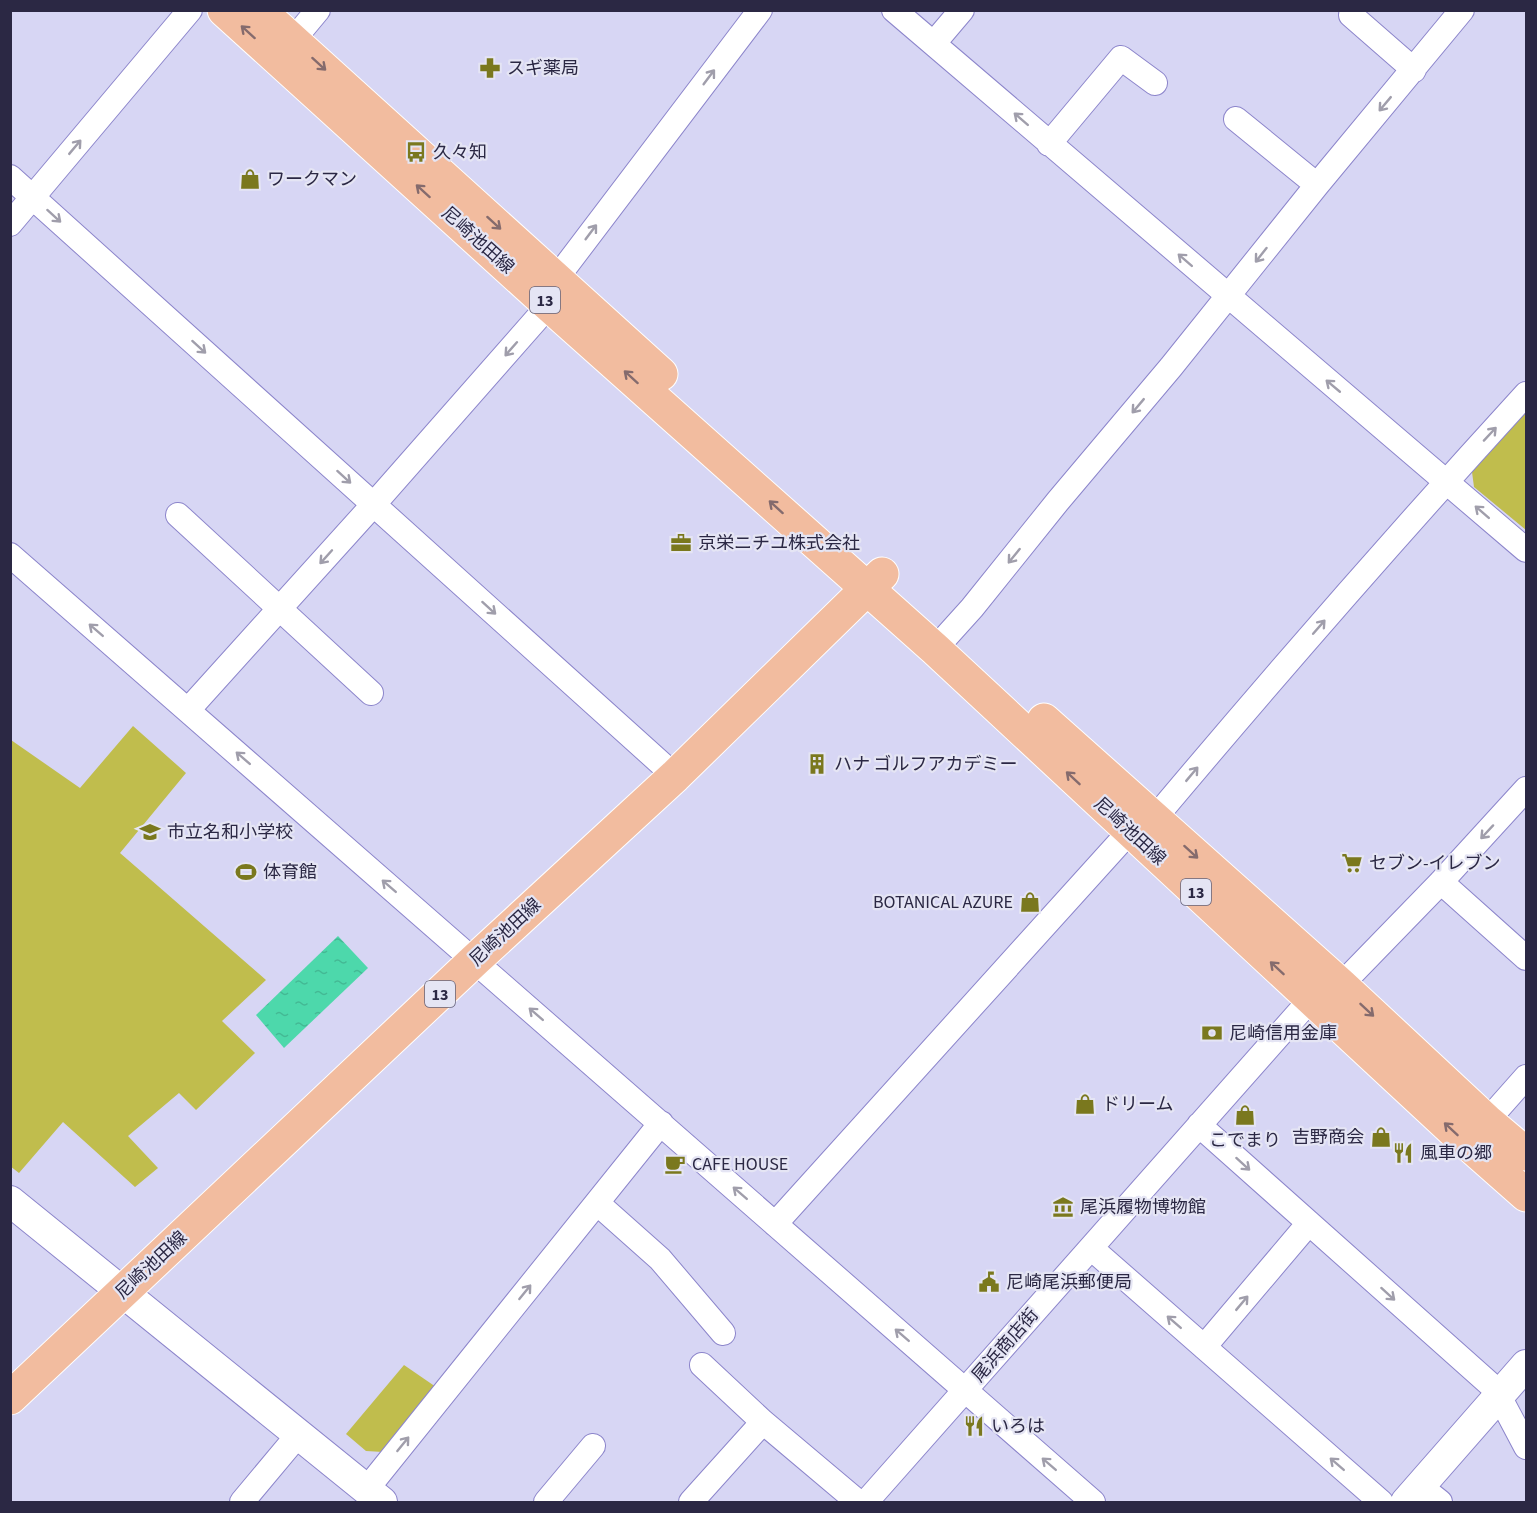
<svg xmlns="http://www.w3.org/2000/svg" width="1537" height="1513" font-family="'Source Sans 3','Noto Sans JP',sans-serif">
	<defs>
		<pattern id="water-ripples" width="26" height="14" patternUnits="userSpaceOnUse" patternTransform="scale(1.5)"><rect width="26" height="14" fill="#4dd8ab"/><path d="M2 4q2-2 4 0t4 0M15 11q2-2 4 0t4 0" fill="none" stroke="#43b994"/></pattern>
	</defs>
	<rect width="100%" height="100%" fill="#d7d6f4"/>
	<path fill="#c0bd4d" d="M1526,411v119l-52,-43 -2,-15z
		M133,726l53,47 -66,80 146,127 -44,41 33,32 -59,57 -17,-17 -51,43 30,32 -23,19 -72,-65 -44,51 -9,-7 1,-426 69,48z
		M404,1365l32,22 -53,65 -17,-1 -20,-17z"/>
	<path fill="url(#water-ripples)" d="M338,936l30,32 -84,80 -28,-33z"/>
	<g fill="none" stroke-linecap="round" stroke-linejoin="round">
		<g stroke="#8c85cb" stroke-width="26">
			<path id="minor" d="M894,10l632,540
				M1351,15l63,55
				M934,43l28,-33
				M283,52l35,-42
				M1236,119l81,66
				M1049,144l72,-86 34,25
				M10,177l665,599
				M10,224l180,-214
				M556,279l204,-269
				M178,515l193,178
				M10,555l1083,947
				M935,649l37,-41 86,-107 113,-134 146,-182 145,-175
				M188,710l186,-206 175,-199
				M1154,819c121,-144 245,-286 372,-425
				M1441,882l85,76
				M1487,1121l39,-44
				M1199,1125l302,269
				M597,1203l63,56 63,74
				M775,1224l355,-393
				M1091,1248l290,254
				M1204,1347l105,-124
				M702,1365l61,57 95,80
				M1499,1396l27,51
				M1420,1486l20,16
				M366,1490l295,-367
				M242,1502l56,-67
				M546,1502l47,-56
				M691,1502l72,-80
				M866,1502l445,-503 30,-14 100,-103 85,-93"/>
		</g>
		<g stroke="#8c85cb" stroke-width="32">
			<path id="tertiary" d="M10,1201l372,301
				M1406,1502l120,-137"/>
		</g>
		<g stroke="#fff" stroke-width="35">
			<path id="primary" d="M224,10l325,295 386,344 523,486 68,60
				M259,10l402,364
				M1044,720l297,265 146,136 39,33
				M10,1398l465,-438 200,-184 207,-202"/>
		</g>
		<use href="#minor" stroke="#fff" stroke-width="24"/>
		<use href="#tertiary" stroke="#fff" stroke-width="30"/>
		<use href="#primary" stroke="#f2bc9f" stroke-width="33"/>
	</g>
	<defs><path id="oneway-shaft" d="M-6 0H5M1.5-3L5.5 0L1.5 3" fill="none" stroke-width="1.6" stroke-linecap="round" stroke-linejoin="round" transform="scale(1.5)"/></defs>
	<g stroke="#856b6d">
		<use href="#oneway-shaft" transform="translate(248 32) rotate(-138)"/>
		<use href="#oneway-shaft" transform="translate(319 64) rotate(42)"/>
		<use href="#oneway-shaft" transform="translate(423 191) rotate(-138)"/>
		<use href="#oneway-shaft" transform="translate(494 223) rotate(42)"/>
		<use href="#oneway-shaft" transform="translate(631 377) rotate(-138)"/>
		<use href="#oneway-shaft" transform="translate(776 507) rotate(-138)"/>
		<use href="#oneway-shaft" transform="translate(1073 778) rotate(-137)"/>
		<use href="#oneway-shaft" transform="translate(1191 852) rotate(42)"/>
		<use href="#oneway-shaft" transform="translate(1277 968) rotate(-137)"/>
		<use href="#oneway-shaft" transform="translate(1367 1010) rotate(43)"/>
		<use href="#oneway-shaft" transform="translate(1451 1129) rotate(-137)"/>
	</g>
	<g stroke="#a09eab">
		<use href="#oneway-shaft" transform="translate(709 77) rotate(-53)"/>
		<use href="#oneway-shaft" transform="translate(1385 104) rotate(130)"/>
		<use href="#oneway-shaft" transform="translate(1021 119) rotate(-139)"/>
		<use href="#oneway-shaft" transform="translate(75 147) rotate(-50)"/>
		<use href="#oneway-shaft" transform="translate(54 216) rotate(42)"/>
		<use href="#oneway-shaft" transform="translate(591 232) rotate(-53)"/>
		<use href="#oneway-shaft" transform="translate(1261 255) rotate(128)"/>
		<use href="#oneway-shaft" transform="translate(1185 260) rotate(-139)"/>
		<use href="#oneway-shaft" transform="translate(199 347) rotate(42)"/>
		<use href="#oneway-shaft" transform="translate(511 349) rotate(131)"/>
		<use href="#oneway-shaft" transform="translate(1333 386) rotate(-140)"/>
		<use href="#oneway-shaft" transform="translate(1138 406) rotate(130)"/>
		<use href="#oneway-shaft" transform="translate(1490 434) rotate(-47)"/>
		<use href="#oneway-shaft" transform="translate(344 477) rotate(42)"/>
		<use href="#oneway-shaft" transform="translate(1482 512) rotate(-139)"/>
		<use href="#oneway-shaft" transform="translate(1014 556) rotate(129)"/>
		<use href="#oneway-shaft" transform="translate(326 557) rotate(132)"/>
		<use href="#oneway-shaft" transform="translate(489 608) rotate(42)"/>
		<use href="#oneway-shaft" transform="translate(1319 627) rotate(-49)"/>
		<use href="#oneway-shaft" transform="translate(96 630) rotate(-139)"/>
		<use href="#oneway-shaft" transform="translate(243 758) rotate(-139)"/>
		<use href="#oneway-shaft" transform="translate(1192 774) rotate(-50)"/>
		<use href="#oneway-shaft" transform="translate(1487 832) rotate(133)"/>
		<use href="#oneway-shaft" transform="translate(389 886) rotate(-139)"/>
		<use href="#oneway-shaft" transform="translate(536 1014) rotate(-139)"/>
		<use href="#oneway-shaft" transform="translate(1243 1164) rotate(42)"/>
		<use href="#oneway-shaft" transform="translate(740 1193) rotate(-139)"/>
		<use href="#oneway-shaft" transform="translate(525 1292) rotate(-51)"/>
		<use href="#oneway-shaft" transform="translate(1388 1294) rotate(42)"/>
		<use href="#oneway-shaft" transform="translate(1242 1303) rotate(-50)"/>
		<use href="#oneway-shaft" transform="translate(1174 1322) rotate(-139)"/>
		<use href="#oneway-shaft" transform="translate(902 1335) rotate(-139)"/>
		<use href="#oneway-shaft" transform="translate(403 1444) rotate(-51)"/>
		<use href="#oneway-shaft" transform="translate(1049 1464) rotate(-139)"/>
		<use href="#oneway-shaft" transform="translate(1337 1464) rotate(-139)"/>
	</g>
	<defs>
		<g id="pharmacy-bare" transform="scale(1.62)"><path d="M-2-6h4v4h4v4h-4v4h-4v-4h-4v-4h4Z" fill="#7a781e" stroke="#e5e5f4" stroke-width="2.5" paint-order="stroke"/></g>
		<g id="bus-bare" transform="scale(1.62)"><path d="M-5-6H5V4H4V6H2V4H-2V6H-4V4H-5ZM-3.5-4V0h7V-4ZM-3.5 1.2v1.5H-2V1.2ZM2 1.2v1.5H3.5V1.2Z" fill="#7a781e" stroke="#e5e5f4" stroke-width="2.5" paint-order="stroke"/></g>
		<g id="shop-bare" transform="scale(1.62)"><path d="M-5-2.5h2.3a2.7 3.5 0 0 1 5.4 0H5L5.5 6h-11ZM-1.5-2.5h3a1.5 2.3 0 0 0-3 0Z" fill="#7a781e" stroke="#e5e5f4" stroke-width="2.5" paint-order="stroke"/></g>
		<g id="office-bare" transform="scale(1.62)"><path d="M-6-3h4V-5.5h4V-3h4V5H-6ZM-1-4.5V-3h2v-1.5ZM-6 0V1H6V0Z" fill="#7a781e" stroke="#e5e5f4" stroke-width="2.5" paint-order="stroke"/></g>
		<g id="building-bare" transform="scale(1.62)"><path d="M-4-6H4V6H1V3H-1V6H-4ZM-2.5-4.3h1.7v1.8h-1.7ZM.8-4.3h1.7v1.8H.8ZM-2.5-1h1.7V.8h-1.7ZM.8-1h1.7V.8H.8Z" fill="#7a781e" stroke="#e5e5f4" stroke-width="2.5" paint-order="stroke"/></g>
		<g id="school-bare" transform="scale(1.62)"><path d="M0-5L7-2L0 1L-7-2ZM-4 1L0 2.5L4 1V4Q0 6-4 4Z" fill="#7a781e" stroke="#e5e5f4" stroke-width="2.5" paint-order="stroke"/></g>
		<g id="supermarket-bare" transform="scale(1.62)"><path d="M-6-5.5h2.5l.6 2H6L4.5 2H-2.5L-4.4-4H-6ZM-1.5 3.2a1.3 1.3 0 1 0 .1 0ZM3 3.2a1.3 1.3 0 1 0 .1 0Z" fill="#7a781e" stroke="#e5e5f4" stroke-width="2.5" paint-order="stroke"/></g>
		<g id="stadium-bare" transform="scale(1.62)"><path d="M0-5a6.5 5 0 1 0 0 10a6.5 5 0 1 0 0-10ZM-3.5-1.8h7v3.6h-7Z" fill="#7a781e" stroke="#e5e5f4" stroke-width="2.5" paint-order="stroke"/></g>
		<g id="bank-bare" transform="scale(1.62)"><path d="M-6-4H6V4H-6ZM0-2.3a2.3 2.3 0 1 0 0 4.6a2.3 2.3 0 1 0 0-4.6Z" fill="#7a781e" stroke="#e5e5f4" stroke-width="2.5" paint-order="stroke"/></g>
		<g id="restaurant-bare" transform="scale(1.62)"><path d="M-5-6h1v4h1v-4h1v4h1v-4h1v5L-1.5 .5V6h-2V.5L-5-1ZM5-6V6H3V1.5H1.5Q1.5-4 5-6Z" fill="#7a781e" stroke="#e5e5f4" stroke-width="2.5" paint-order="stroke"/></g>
		<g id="cafe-bare" transform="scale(1.62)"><path d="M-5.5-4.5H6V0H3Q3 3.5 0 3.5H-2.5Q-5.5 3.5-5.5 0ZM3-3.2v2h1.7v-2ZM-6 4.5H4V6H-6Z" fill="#7a781e" stroke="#e5e5f4" stroke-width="2.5" paint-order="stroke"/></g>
		<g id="museum-bare" transform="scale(1.62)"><path d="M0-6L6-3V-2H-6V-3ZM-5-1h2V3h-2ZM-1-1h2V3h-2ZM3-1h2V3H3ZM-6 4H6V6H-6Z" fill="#7a781e" stroke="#e5e5f4" stroke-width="2.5" paint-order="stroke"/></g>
		<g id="civic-bare" transform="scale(1.62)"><path d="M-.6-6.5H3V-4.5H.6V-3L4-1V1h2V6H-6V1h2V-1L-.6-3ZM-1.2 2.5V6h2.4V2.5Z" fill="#7a781e" stroke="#e5e5f4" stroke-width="2.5" paint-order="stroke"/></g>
	</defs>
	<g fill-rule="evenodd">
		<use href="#pharmacy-bare" x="490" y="68"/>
		<use href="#bus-bare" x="416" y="152"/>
		<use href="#shop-bare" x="250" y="179"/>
		<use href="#office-bare" x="681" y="543"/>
		<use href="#building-bare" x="817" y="764"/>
		<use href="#school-bare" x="150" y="832"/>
		<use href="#supermarket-bare" x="1352" y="863"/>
		<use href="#stadium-bare" x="246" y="872"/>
		<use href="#shop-bare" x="1030" y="902"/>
		<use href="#bank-bare" x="1212" y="1033"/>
		<use href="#shop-bare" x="1085" y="1104"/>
		<use href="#shop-bare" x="1245" y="1115"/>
		<use href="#shop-bare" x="1381" y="1137"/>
		<use href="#restaurant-bare" x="1403" y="1153"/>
		<use href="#cafe-bare" x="675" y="1164"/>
		<use href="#museum-bare" x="1063" y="1207"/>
		<use href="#civic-bare" x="989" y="1282"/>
		<use href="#restaurant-bare" x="974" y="1426"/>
	</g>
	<g text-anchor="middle" stroke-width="4.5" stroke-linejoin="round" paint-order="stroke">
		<g fill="#e5e5f4" stroke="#636179" stroke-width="1.5">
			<rect x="530" y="287" width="30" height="26" rx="4.5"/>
			<rect x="1181" y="879" width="30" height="26" rx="4.5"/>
			<rect x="425" y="981" width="30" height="26" rx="4.5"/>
		</g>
		<g font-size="16" font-weight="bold" fill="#2b2844">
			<text x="545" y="306">13</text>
			<text x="1196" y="898">13</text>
			<text x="440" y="1000">13</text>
		</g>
		<g font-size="18" fill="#2b2844" stroke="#e5e5f4" text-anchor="start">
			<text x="507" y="74">スギ薬局</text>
			<text x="433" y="158">久々知</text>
			<text x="267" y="185">ワークマン</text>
			<text x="698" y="549">京栄ニチユ株式会社</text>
			<text x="834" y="770">ハナ ゴルフアカデミー</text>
			<text x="167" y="838">市立名和小学校</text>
			<text x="1369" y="869">セブン-イレブン</text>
			<text x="263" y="878">体育館</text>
			<text x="1013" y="908" text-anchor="end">BOTANICAL AZURE</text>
			<text x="1229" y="1039">尼崎信用金庫</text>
			<text x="1102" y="1110">ドリーム</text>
			<text x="1364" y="1143" text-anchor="end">吉野商会</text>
			<text x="1245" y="1146" text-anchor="middle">こでまり</text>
			<text x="1420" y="1159">風車の郷</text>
			<text x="692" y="1170">CAFE HOUSE</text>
			<text x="1080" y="1213">尾浜履物博物館</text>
			<text x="1006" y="1288">尼崎尾浜郵便局</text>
			<text x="991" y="1432">いろは</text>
		</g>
		<g font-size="18" fill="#2b2844" stroke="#e5e5f4">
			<text transform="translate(478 240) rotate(42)" y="6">尼崎池田線</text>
			<text transform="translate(1130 831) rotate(43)" y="6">尼崎池田線</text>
			<text transform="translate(505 932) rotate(-43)" y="6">尼崎池田線</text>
			<text transform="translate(151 1265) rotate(-43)" y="6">尼崎池田線</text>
			<text transform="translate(1005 1345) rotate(-49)" y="6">尾浜商店街</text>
		</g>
	</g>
	<rect width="1537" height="1513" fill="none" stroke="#2b2844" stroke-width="24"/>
</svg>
